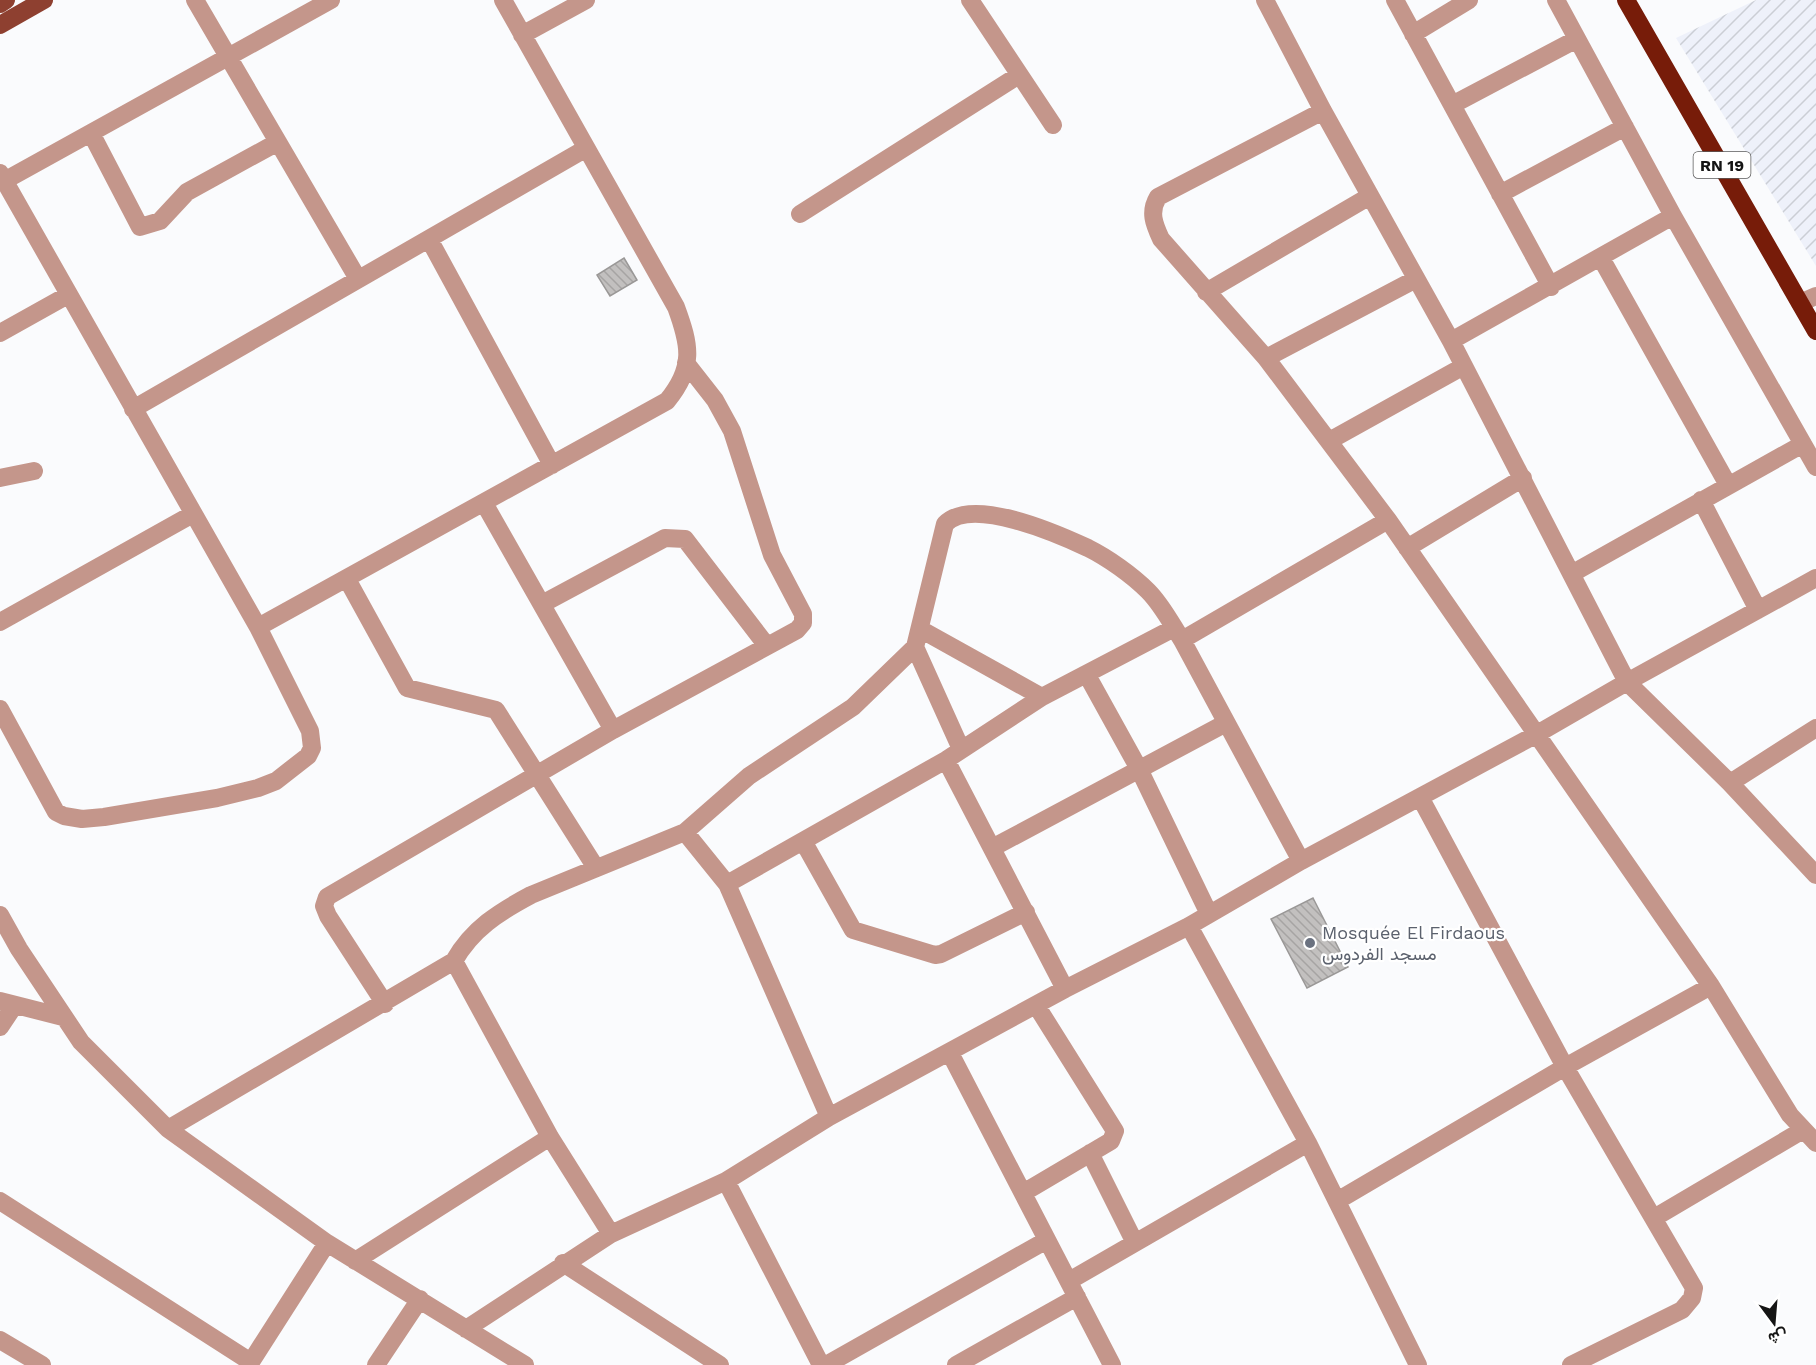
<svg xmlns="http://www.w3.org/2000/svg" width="1816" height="1365" font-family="'Work Sans',Vazirmatn,sans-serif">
	<defs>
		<pattern id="industrial-furrows" width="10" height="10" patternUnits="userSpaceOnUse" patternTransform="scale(1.5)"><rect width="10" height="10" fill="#eef1fa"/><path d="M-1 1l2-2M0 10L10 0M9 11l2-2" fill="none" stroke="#cbced5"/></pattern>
		<pattern id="building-back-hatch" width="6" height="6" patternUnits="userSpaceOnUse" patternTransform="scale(1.5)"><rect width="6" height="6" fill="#c2c0bf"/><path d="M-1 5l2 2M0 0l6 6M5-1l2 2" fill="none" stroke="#a6a4a3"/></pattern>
	</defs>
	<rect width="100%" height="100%" fill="#fafbfd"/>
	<path fill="url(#industrial-furrows)" d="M1756,0h60v266l-140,-228z"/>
	<path fill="url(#building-back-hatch)" stroke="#9a9897" stroke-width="1.5" d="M624,258l13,22 -27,16 -13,-21z
		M1313,898l35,69 -41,21 -36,-69z"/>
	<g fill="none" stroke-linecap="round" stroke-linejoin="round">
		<path stroke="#c4968b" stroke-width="18" d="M195,0l163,279
			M970,0l83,125
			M1265,0l58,111 128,230 176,341 103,101 86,92
			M1395,0l156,287
			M1556,0l117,216 143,251
			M1413,34l56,-34
			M522,35l64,-35
			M1452,105l125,-66
			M1323,111l-165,86c-9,15 -4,27 3,42l105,119 122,162 323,466 79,129 26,28
			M91,133l49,94 20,-6 27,-29 91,-50
			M0,173l258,454 409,-226c28,-34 23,-56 9,-94l-173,-307
			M4,181l327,-181
			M1500,194l125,-67
			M800,214l219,-139
			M429,239l123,226
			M1601,258l127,227
			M1206,292l164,-96
			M1800,303l16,-7
			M0,333l68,-38
			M1451,341l222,-125
			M1266,358l150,-79
			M133,409l452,-260
			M1329,441l135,-75
			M0,478l34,-7
			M1701,500l57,110
			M484,503l129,227
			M1407,548l116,-70
			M1573,573l230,-129
			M347,579l60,109 89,22 100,158
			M542,604l123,-66 20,1 82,107
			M0,622l193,-108
			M920,629l122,68
			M1087,675l52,94 70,145
			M0,709l56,103 8,4 18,3 22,-2 113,-19 41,-10 18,-7 32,-25 4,-8 -2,-17 -52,-104
			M961,749l-46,-102 30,-123c27,-28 113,10 143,24 20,10 44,27 60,43 14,14 23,32 34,49
			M946,760l119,229
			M1730,783l86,-55
			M1420,797l145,270 129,221 -2,10 -10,12 -111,55
			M685,832l64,-56 104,-69 62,-60
			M803,841l50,89 82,25 6,-1 85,-42
			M992,848l234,-125
			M1301,861l-119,-221 206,-120
			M0,915l19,34 62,93 87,87 159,114 198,122
			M1189,926l119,217 110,222
			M454,961c18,-32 45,-49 77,-66l154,-63 42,52
			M0,1001l63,16
			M385,1004l-57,-88 -4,-10 3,-9 286,-167 184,-100 6,-7v-9l-31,-59 -40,-124 -17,-31 -29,-37
			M0,1027l14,-21
			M950,1053l162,312
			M829,1117l-102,-233 219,-124 96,-63 132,-69
			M168,1129l286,-168 96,176 61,97
			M1090,1153l45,90
			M726,1181l95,184
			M1023,1193l88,-52 4,-10 -79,-126
			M0,1201l251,161
			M1337,1201l228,-134 146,-81
			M1654,1218l149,-88
			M355,1261l195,-124
			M563,1263l157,102
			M1069,1281l239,-138
			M466,1329l145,-95 115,-53 103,-64 236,-128 124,-63 112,-65 236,-127 90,-52 189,-104
			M0,1340l42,25
			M249,1365l78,-122
			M376,1365l44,-66
			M826,1365l221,-125
			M956,1365l121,-68"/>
		<path stroke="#8e4030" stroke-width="18" d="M0,4l6,-4
			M0,25l44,-25"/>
		<path stroke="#771c09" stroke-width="18" d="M1626,0l190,331"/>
	</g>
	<circle fill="#6b7280" stroke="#fff" stroke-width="2" cx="1310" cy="943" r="6"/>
	<g text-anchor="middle" stroke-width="4.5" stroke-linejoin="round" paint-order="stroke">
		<rect fill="#fff" stroke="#5b5b5b" stroke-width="1.5" x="1693.5" y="152" width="57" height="26" rx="4.5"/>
		<g font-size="16" font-weight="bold" fill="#151515">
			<text x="1722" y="171">RN 19</text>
		</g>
		<g font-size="18" fill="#5b616d" stroke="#fff" text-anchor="start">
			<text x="1322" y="939">Mosquée El Firdaous<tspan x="1322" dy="21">مسجد الفردوس</tspan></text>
		</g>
	</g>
	<g transform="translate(1774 1323) rotate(164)" stroke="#ffffff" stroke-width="4.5" paint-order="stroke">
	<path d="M0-4.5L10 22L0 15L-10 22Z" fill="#151515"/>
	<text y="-9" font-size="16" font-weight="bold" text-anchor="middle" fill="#151515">ش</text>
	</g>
</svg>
